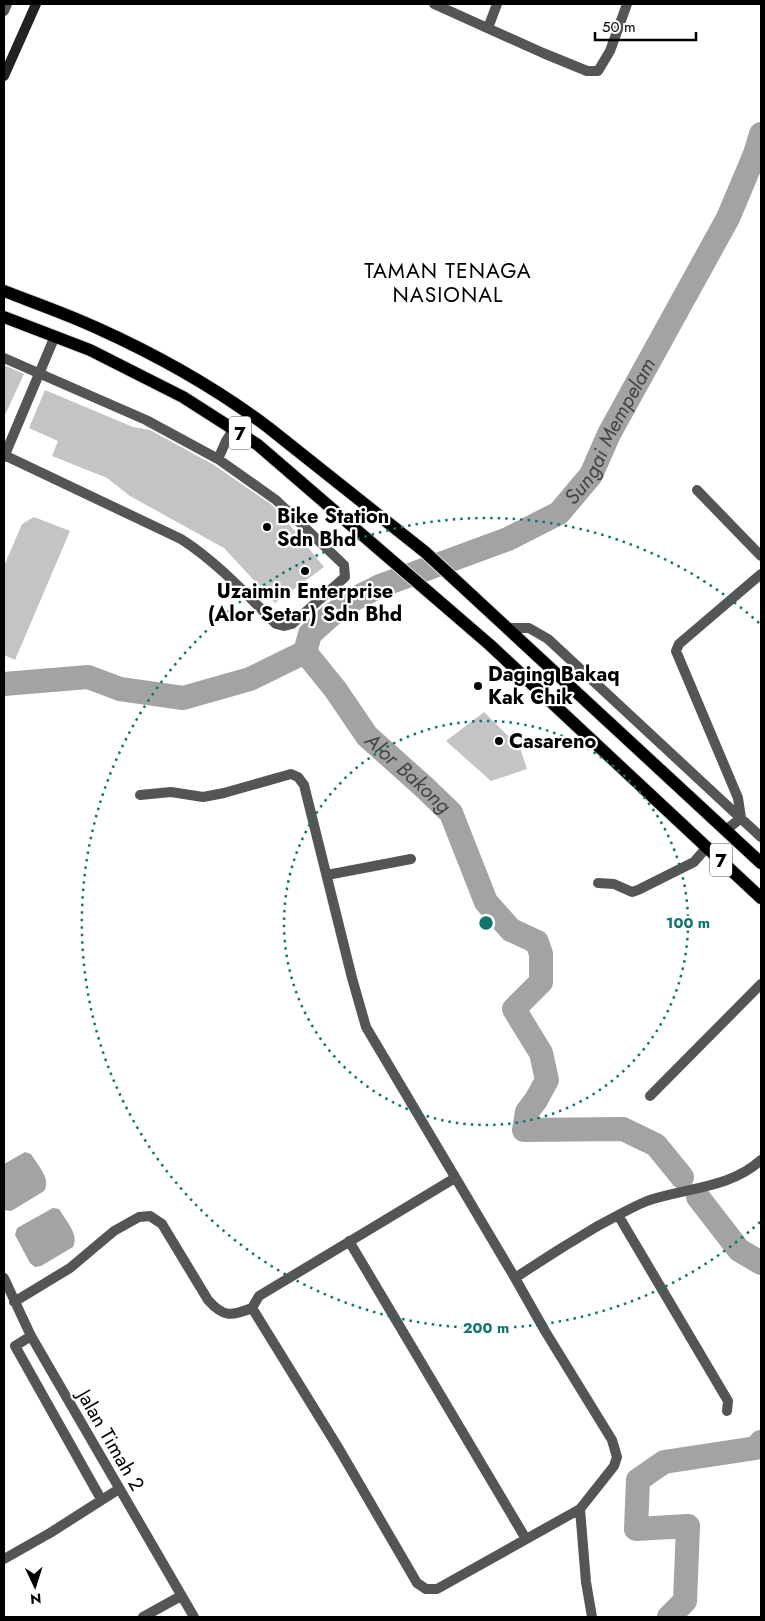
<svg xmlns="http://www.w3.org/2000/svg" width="765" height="1621" font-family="Jost,sans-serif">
	<rect width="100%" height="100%" fill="#fff"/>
	<path fill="#a3a3a3" d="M25,1152l6,2c6,10 21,26 13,37l-31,19 -3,1 -6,-1v-46z
		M53,1208l6,1c6,11 21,26 14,38l-32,19 -6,1 -5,-4 -15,-28 2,-7z"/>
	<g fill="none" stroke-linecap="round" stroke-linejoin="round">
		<g stroke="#a3a3a3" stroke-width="24">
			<path id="s1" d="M305,652l30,37 32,47 57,51 27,26 35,89 25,28 26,12 4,12v28l-27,27 27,44 6,27 -11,20 -9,12 -3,18 99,-1 33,16 26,32"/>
			<path id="s2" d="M305,652l5,-18 20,-18 26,-18 24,-12 128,-47 51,-26 32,-38 18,-41 119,-216 27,-64 6,-20"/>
			<path d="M4,684l84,-7 32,12 63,9 67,-19 55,-27"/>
			<path d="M698,1197l41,53 22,13"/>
			<path d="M669,1617l16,-16 3,-75 -52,3 2,-49 26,-18 92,-14 5,-6"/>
		</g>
	</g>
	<path fill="#c4c4c4" d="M4,365l20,9 -20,43z
		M45,390l88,37 17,3 64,35 58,40 12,13 40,49 -49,36 -51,-55 -94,-52 -23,-18 -55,-22 6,-15 -29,-13z
		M34,517l36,14 -55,129 -11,-5v-89l18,-42z
		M484,712l36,36 7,21 -36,12 -45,-40z"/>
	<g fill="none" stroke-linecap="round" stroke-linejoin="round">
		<g stroke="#dbdbdb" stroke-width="14">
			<path id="primary" d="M4,291c31,12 63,23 93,37 60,27 119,60 172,100l156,124 336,311
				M4,317l86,33 93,47 75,48 232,200 271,253"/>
		</g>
		<path stroke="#555" stroke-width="10" d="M434,4l109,49 44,18h11l12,-20 17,-47
			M4,11l3,-7
			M488,28l9,-24
			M4,358l142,62 72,39 58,41 68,65 1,12 -53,47 -8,2 -8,-2c-30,-30 -59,-62 -95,-85l-177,-84
			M4,457l51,-121
			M218,459l8,-18 8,-13
			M697,490l64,66
			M507,628h22l19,11 213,198
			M140,795l31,-3 32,5 21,-4 67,-19 7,3 6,8 48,193 14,49 149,251c27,-18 54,-35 81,-51 17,-9 34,-19 51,-26 38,-13 84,-13 114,-41
			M726,830l15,-12 -3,-20 -62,-147 3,-7 82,-70
			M327,875l84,-16
			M598,883l16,1 18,8 6,-2 56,-28 13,-15
			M650,1096l111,-112
			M618,1215l110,186 -1,10
			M349,1241l177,298
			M4,1278l27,58 163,281
			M14,1302l56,-34 44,-37 25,-14 11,-1 12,8 46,76c16,18 23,16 44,8l7,-12 196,-118
			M252,1308l87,141 78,134 9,6h11l143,-80 34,-43 3,-9 -5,-17 -67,-109 -30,-53
			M31,1336l-16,10 86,153
			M580,1509l6,73 6,35
			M4,1559l46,-26 69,-44
			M143,1617l38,-21"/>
		<path stroke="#222" stroke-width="10" d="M4,76l32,-72"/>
		<use href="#primary" stroke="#000" stroke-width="12"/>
	</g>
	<g fill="none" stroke="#0f766e" stroke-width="2.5" stroke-dasharray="2.5 5">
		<circle cx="486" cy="923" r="202"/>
		<path d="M760 1222A405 405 0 1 1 760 624"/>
	</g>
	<g fill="#000" stroke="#fff" stroke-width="2">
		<circle cx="267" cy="527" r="5"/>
		<circle cx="305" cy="571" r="5"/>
		<circle cx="478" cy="686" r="5"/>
		<circle cx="499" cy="741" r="5"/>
	</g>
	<g text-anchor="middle" stroke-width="4.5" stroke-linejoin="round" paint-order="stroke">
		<g fill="#fff" stroke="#4c4c4c" stroke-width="1">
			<rect x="229" y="416.5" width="22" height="33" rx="4"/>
			<rect x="710" y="843.5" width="22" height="33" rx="4"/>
		</g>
		<g font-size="19" font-weight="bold" fill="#000">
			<text x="240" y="440">7</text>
			<text x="721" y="867">7</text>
		</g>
		<g font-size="20" font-weight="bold" fill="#000" stroke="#fff" text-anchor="start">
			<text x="277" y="523">Bike Station<tspan x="277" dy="23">Sdn Bhd</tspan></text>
			<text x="305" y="598" text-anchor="middle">Uzaimin Enterprise<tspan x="305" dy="23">(Alor Setar) Sdn Bhd</tspan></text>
			<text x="488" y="681">Daging Bakaq<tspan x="488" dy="23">Kak Chik</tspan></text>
			<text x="509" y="748">Casareno</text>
		</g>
		<g font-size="20" fill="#000" stroke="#fff">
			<text transform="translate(111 1440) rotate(60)" y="7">Jalan Timah 2</text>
		</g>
		<g font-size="21" letter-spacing="1" fill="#000" stroke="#fff">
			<text x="448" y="278">TAMAN TENAGA<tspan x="448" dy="24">NASIONAL</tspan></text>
		</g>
		<g font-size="21" font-style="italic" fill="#444" stroke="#fff">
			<text dy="7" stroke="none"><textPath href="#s2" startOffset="395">Sungai Mempelam</textPath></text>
			<text dy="7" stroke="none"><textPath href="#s1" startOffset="160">Alor Bakong</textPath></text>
		</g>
	</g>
	<circle cx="486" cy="923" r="8" fill="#0f766e" stroke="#fff" stroke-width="2.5"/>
	<g font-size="15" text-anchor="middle" font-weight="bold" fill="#0f766e" stroke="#fff" stroke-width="4.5" stroke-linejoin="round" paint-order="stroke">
		<text x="688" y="928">100 m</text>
		<text x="486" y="1333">200 m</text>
	</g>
	<rect width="765" height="1621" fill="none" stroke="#000000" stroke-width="10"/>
	<g transform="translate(35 1586) rotate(176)" stroke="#ffffff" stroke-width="4" paint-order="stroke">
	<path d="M0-4L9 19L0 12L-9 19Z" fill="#000000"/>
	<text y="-8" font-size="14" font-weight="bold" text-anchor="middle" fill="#000000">N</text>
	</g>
	<path d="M595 32v8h101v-8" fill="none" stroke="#000000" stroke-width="2.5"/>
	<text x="602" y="32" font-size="15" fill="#000000" stroke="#ffffff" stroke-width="4" paint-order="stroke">50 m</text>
</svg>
